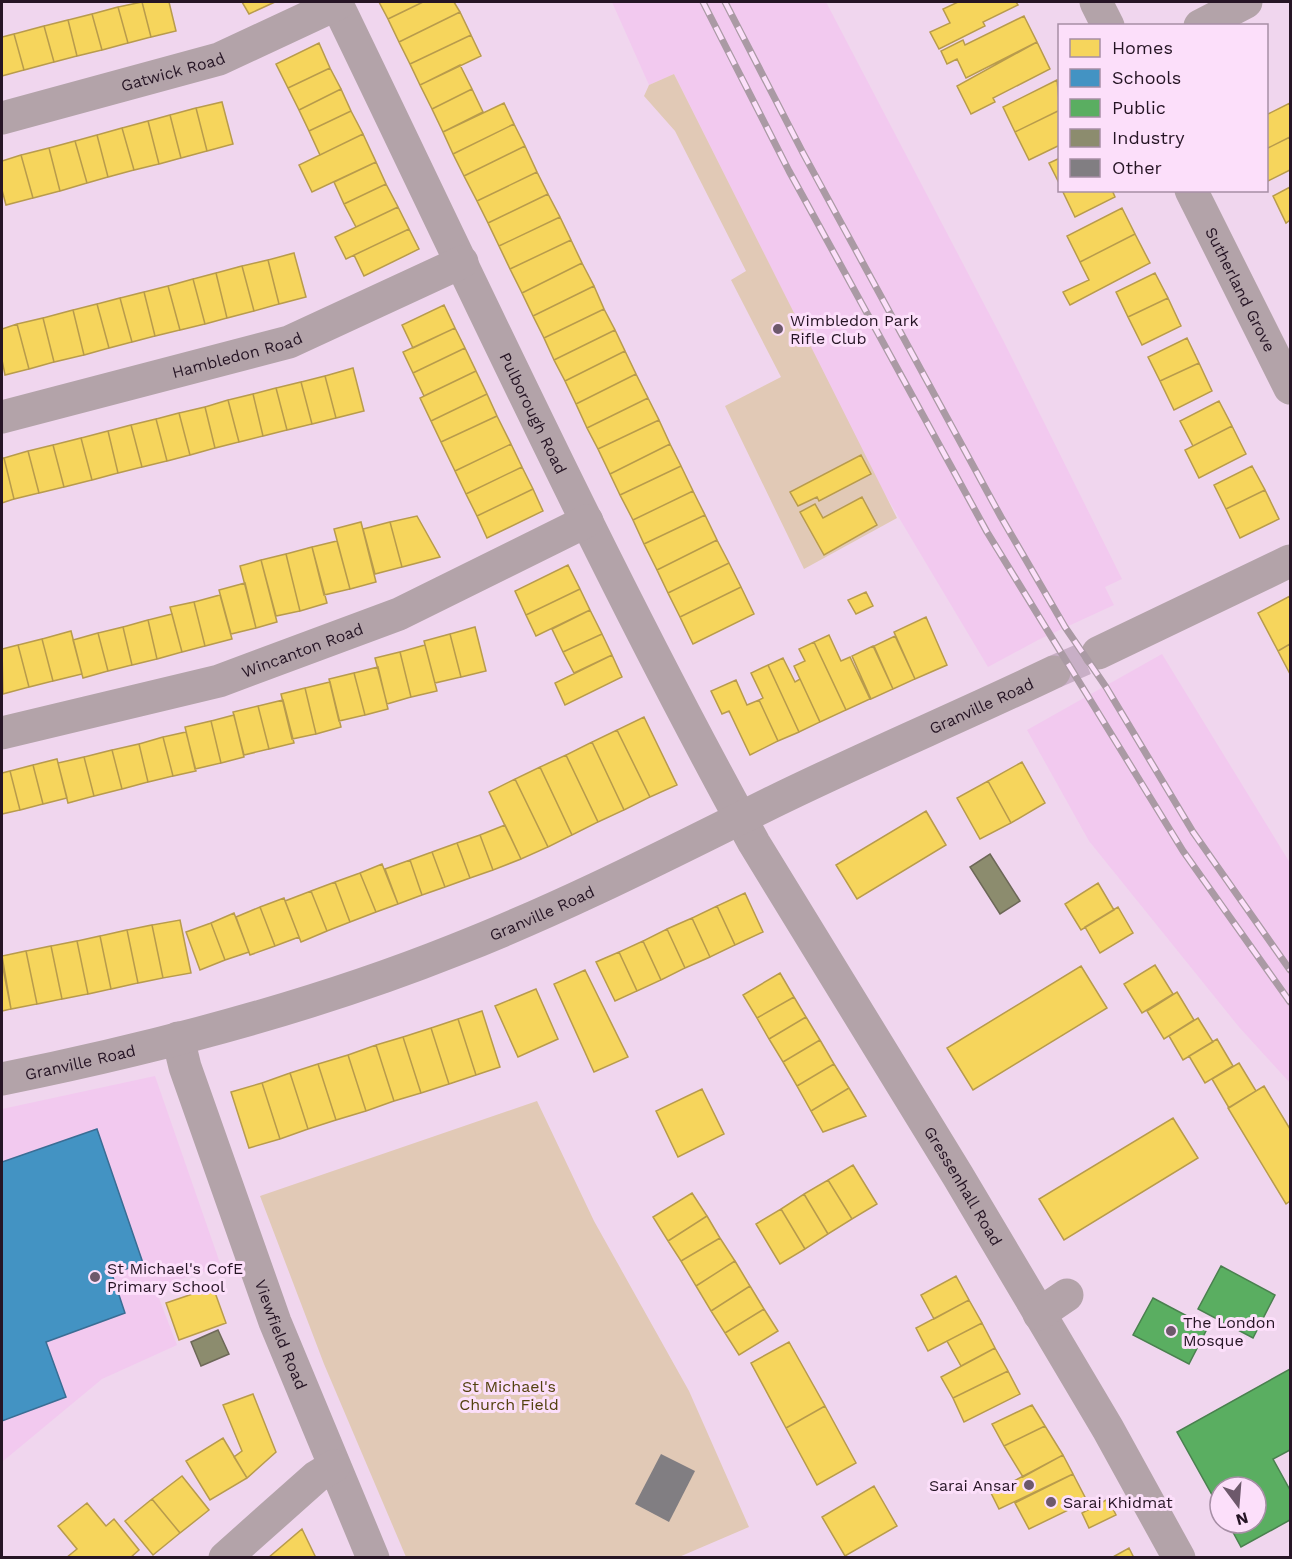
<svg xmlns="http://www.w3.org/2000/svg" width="1292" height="1559" font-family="'Work Sans',sans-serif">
	<rect width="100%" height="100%" fill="#f0d6ee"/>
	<path fill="#f2c9ef" d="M612,2h214l178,340 118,237 -17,8 9,18 -76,35 -50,27 -108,-181 -206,-412 -25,11z
		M1162,654l128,209v220l-51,-56 -150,-186 -62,-111z
		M155,1076l66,190 -66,22 22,57 -75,34 -100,83v-353z"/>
	<path fill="#e1c9b6" d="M674,74l223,444 -93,51 -79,-163 56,-29 -50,-97 15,-9 -71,-140 -31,-35 5,-11z
		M537,1101l57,120 95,170 60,136 -70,30h-273l-82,-193 -64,-168z"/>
	<path fill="#f6d55c" stroke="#b89b4c" stroke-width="1.5" d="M142,2l9,35 -23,6 -10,-36z
		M142,2h27l7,29 -25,6z
		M242,2h33l-26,12z
		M379,2h44l-35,17z
		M423,2h31l6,10 -61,30 -11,-23z
		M958,2h58l2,3 -35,17 2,4 -46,23 -9,-17 20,-9 -7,-14z
		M118,7l10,36 -26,7 -10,-36z
		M460,12l11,23 -61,29 -11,-22z
		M92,14l10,36 -25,6 -9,-36z
		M1024,16l13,26 -71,36 -9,-19 -10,5 -6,-13 22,-11 2,5z
		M68,20l9,36 -23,6 -10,-36z
		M44,26l10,36 -30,8 -10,-36z
		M14,34l10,36 -22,6v-39z
		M471,35l10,21 -61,29 -10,-21z
		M1037,42l13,27 -57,29 2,4 -24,12 -14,-28z
		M319,43l11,25 -42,20 -12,-24z
		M460,65l12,24 -40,20 -12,-24z
		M330,68l11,21 -42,21 -11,-22z
		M1057,80l3,30 -45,22 -12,-25z
		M341,89l10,22 -42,20 -10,-21z
		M472,89l11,23 -40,20 -11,-23z
		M222,102l11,42 -26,7 -11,-43z
		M504,103l10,21 -61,30 -10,-22z
		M1290,103v34l-24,12v-34z
		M196,108l11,43 -26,7 -11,-43z
		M1060,110v35l-31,15 -14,-28z
		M351,111l12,23 -43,21 -11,-24z
		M170,115l11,43 -22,6 -11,-43z
		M148,121l11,43 -25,6 -12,-42z
		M514,124l11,22 -61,30 -11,-22z
		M122,128l12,42 -26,7 -11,-42z
		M363,134l13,28 -64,30 -13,-27z
		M97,135l11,42 -21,6 -12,-42z
		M1290,137v33l-24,12v-33z
		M75,141l12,42 -27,8 -11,-43z
		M525,146l12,26 -60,29 -13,-25z
		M49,148l11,43 -27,7 -12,-43z
		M21,155l12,43 -27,7 -4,-15v-29z
		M1060,158v27l-11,-22z
		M376,162l10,22 -42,20 -10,-22z
		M537,172l11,22 -60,29 -11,-22z
		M386,184l12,23 -42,20 -12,-23z
		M1290,187v33l-4,3 -13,-27z
		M1062,190h50l3,7 -40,20z
		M548,194l12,23 -61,29 -11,-23z
		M398,207l11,22 -63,30 -11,-22z
		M1122,208l13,26 -55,28 -13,-26z
		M560,217l11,23 -61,29 -11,-23z
		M409,229l10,20 -55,27 -10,-21z
		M1135,234l15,29 -80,42 -7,-13 26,-12 -9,-18z
		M571,240l11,23 -60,30 -12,-24z
		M294,253l12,44 -27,7 -11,-44z
		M268,260l11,44 -25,7 -12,-45z
		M582,263l12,23 -61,30 -11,-23z
		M242,266l12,45 -27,7 -11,-45z
		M216,273l11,45 -22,6 -12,-45z
		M1155,273l13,25 -40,19 -12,-25z
		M193,279l12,45 -25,6 -12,-44z
		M168,286l12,44 -25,6 -11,-44z
		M594,286l10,23 -60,29 -11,-22z
		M144,292l11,44 -23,6 -12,-44z
		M120,298l12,44 -23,6 -12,-44z
		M1168,298l13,28 -39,19 -14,-28z
		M97,304l12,44 -25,7 -11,-45z
		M444,305l11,23 -42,20 -11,-23z
		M604,309l11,21 -61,30 -10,-22z
		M73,310l11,45 -30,7 -11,-44z
		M43,318l11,44 -25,7 -12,-45z
		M17,324l12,45 -24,6 -3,-15v-31z
		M455,328l10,20 -52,25 -10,-21z
		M615,330l10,21 -60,30 -11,-21z
		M1187,338l12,25 -39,18 -12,-24z
		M465,348l11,23 -52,25 -11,-23z
		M625,351l11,23 -60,30 -11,-23z
		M1199,363l13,28 -38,19 -14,-29z
		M353,368l11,43 -28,7 -11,-42z
		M476,371l11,23 -56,27 -11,-23z
		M636,374l12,24 -61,30 -11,-24z
		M325,376l11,42 -24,6 -11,-42z
		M301,382l11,42 -25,6 -11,-42z
		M276,388l11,42 -24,6 -10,-42z
		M253,394l10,42 -24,6 -11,-42z
		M487,394l10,22 -56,26 -10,-21z
		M648,398l11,22 -61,29 -11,-21z
		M228,400l11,42 -24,6 -10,-41z
		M1219,401l13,25 -39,20 -13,-25z
		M205,407l10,41 -25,7 -11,-42z
		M179,413l11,42 -23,6 -11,-42z
		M497,416l14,28 -56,27 -14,-29z
		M156,419l11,42 -25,6 -11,-42z
		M659,420l11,24 -60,30 -12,-25z
		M131,425l11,42 -24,6 -10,-42z
		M1232,426l14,28 -47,24 -14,-28z
		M108,431l10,42 -26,7 -11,-42z
		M81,438l11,42 -28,7 -11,-42z
		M511,444l11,23 -56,27 -11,-23z
		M670,444l11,22 -61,29 -10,-21z
		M53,445l11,42 -25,6 -11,-42z
		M28,451l11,42 -25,6 -10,-41z
		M861,455l10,19 -52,27 -2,-4 -19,9 -8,-14z
		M2,458h2l10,41 -12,4z
		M681,466l12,25 -60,29 -13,-25z
		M1252,466l13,24 -39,19 -12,-24z
		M522,467l11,22 -56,27 -11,-22z
		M533,489l10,22 -56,27 -10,-22z
		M1265,490l14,29 -39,19 -14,-29z
		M693,491l12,24 -61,29 -11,-24z
		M862,497l15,28 -53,30 -24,-43 15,-8 8,14z
		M705,515l12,25 -60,30 -13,-26z
		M417,516l23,41 -38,10 -12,-45z
		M361,522l15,60 -26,7 -16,-60z
		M390,522l12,45 -27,7 -12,-45z
		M717,540l12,23 -61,30 -11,-23z
		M337,541l13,48 -26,6 -12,-48z
		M312,547l15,56 -27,8 -14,-57z
		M286,554l14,57 -24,5 -15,-56z
		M261,560l16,62 -21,6 -16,-62z
		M729,563l12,24 -61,30 -12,-24z
		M568,565l12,24 -54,26 -11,-24z
		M245,583l11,45 -25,6 -12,-44z
		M741,587l13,27 -61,30 -13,-27z
		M580,589l10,21 -54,26 -10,-21z
		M866,592l7,14 -17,8 -8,-14z
		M220,595l12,44 -27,7 -11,-44z
		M1290,596v48l-12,7 -20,-38z
		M194,602l11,44 -23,6 -12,-45z
		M590,610l12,24 -39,18 -11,-23z
		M172,614l10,38 -25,7 -9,-39z
		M926,617l21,48 -32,14 -21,-47z
		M148,620l9,39 -25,6 -9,-38z
		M123,627l9,38 -24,6 -10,-38z
		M475,627l11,44 -25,6 -11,-43z
		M71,631l11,43 -29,7 -11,-42z
		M98,633l10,38 -25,7 -10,-38z
		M450,634l11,43 -26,6 -11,-42z
		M602,634l10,21 -38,18 -11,-21z
		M829,635l12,26 9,-4 20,42 -24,11 -32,-68z
		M895,636l20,43 -22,10 -19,-43z
		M42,639l11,42 -24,6 -11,-42z
		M814,642l32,68 -26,12 -26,-56 11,-5 -6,-12z
		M1290,644v30l-12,-23z
		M18,645l11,42 -26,7 -1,-45z
		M425,645l12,46 -26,6 -11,-45z
		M873,646l20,43 -22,10 -19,-43z
		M400,652l11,45 -24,7 -12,-46z
		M612,655l10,22 -57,28 -10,-22z
		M783,658l12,24 5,-3 20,43 -21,10 -31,-67z
		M768,665l31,67 -21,9 -19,-41 4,-2 -12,-25z
		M378,667l10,42 -23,6 -11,-42z
		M354,673l11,42 -26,6 -10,-42z
		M736,680l11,25 12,-5 19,41 -28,14 -21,-44 -7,3 -11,-23z
		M330,682l11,45 -25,7 -11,-46z
		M305,688l11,46 -24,5 -11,-45z
		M283,700l11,43 -25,6 -11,-43z
		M258,706l11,43 -25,6 -11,-43z
		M234,715l10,42 -23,6 -10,-42z
		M644,717l33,68 -27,12 -33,-67z
		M211,721l10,42 -26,6 -10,-42z
		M617,730l33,67 -26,13 -32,-68z
		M186,732l10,39 -23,5 -10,-39z
		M163,737l10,39 -25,6 -9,-38z
		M592,742l32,68 -26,12 -32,-67z
		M139,744l9,38 -26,7 -10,-39z
		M112,750l10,39 -28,7 -10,-39z
		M566,755l32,67 -26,13 -32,-68z
		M84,757l10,39 -26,7 -10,-40z
		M57,759l10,39 -24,6 -10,-39z
		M1022,762l23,41 -34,20 -23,-42z
		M33,765l10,39 -23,6 -10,-39z
		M540,767l32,68 -24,12 -33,-68z
		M10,771l10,39 -18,4v-41z
		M515,779l33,68 -27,12 -32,-67z
		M988,781l23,42 -31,16 -23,-41z
		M926,811l20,34 -89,54 -21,-34z
		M505,825l16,34 -28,11 -13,-35z
		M480,835l13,35 -23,8 -13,-35z
		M457,843l13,35 -25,9 -13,-35z
		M432,852l13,35 -23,8 -12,-35z
		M410,860l12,35 -24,9 -13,-35z
		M382,864l16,40 -22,8 -16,-39z
		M360,873l16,39 -26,10 -15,-40z
		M335,882l15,40 -23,9 -16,-40z
		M1098,883l16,27 -33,20 -16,-26z
		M311,891l16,40 -26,11 -16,-41z
		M745,893l18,39 -28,13 -18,-39z
		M284,898l15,39 -24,9 -15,-39z
		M717,906l18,39 -25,12 -18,-39z
		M260,907l15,39 -25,9 -14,-38z
		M1118,907l15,26 -33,20 -15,-26z
		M234,913l15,39 -24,8 -14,-37z
		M692,918l18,39 -25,11 -18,-39z
		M180,920l11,53 -28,5 -11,-53z
		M211,923l14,37 -25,10 -14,-38z
		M152,925l11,53 -25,5 -11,-53z
		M667,929l18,39 -24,12 -18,-39z
		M127,930l11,53 -27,6 -11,-53z
		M100,936l11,53 -23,5 -11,-53z
		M77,941l11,53 -26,5 -11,-53z
		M643,941l18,39 -24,11 -18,-39z
		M51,946l11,53 -25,5 -11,-53z
		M26,951l11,53 -26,5 -9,-53z
		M619,952l18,39 -22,10 -19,-39z
		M2,963l9,46 -9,2z
		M1155,965l18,29 -31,19 -18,-29z
		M1081,966l26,42 -134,82 -26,-42z
		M585,970l43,87 -34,15 -40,-88z
		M780,973l14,24 -37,21 -14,-23z
		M536,989l22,50 -40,18 -23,-51z
		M1177,992l17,28 -30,19 -17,-28z
		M794,997l12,20 -37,22 -12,-21z
		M482,1011l18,56 -24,8 -18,-56z
		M806,1017l14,23 -37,22 -14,-23z
		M1198,1018l15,24 -30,18 -14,-24z
		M458,1019l18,56 -27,9 -18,-56z
		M431,1028l18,56 -28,9 -18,-56z
		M403,1037l18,56 -27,8 -18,-56z
		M1217,1039l16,27 -28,17 -16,-27z
		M820,1040l14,24 -37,22 -14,-24z
		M376,1045l18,56 -28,10 -18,-56z
		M348,1055l18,56 -30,9 -18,-56z
		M1239,1063l17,28 -27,17 -17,-29z
		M318,1064l18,56 -28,9 -18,-56z
		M834,1064l15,24 -38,23 -14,-25z
		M290,1073l18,56 -28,10 -18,-56z
		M262,1083l18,56 -31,9 -18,-56z
		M1264,1086l26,43v72l-4,3 -58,-96z
		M849,1088l17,28 -43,16 -12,-21z
		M702,1089l22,45 -46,23 -22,-46z
		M1173,1118l25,40 -134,82 -25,-41z
		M853,1165l24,39 -25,15 -24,-39z
		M828,1180l24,39 -24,15 -24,-40z
		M692,1193l15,23 -39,25 -15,-24z
		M804,1194l24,40 -23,15 -24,-40z
		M781,1209l24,40 -25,15 -24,-40z
		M707,1216l13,22 -39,23 -13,-20z
		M720,1238l15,23 -39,25 -15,-25z
		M735,1261l15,25 -39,25 -15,-25z
		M956,1276l13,24 -35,19 -13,-24z
		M750,1286l14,23 -39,24 -14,-22z
		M213,1287l13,36 -47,17 -13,-37z
		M969,1300l13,23 -54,28 -12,-23z
		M764,1309l14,22 -39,24 -14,-22z
		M982,1323l13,25 -34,18 -14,-25z
		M789,1342l36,64 -39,22 -35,-65z
		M995,1348l13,23 -55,27 -12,-21z
		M1008,1371l12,23 -56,28 -11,-24z
		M253,1394l23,58 -29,26 -13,-21 8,-6 -19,-46z
		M1032,1405l13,21 -41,20 -12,-22z
		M825,1406l31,57 -39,22 -31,-57z
		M1045,1426l18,29 -40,22 -19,-31z
		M223,1438l24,40 -37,22 -24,-39z
		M1063,1455l10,19 -74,35 -8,-16z
		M1073,1474l14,27 -58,28 -14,-26z
		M182,1476l27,34 -29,23 -28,-34z
		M874,1486l23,40 -52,30 -23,-39z
		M152,1499l28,34 -27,22 -28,-34z
		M1108,1499l8,16 -27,13 -7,-15z
		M87,1503l19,23 8,-7 25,31 -9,8h-64l11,-9 -19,-23z
		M302,1529l14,29h-48z
		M1129,1548l5,10h-23z"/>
	<path fill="#4393c3" stroke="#3a6d94" stroke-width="1.5" d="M97,1129l46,134 -31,11 13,39 -79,29 20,55 -64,24v-259z"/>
	<path fill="#5aae61" stroke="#4a804f" stroke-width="1.5" d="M1221,1266l54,29 -22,43 -55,-29z
		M1153,1298l55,29 -19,37 -56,-29z
		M1290,1369v81l-17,9 17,31v30l-49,27 -13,-24h28v-36h-36v22l-43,-77z"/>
	<path fill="#8c8c6e" stroke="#6d6858" stroke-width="1.5" d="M990,854l30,47 -20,13 -30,-47z
		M218,1330l11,24 -28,12 -10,-24z"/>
	<path fill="#817e82" d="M661,1454l34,17 -26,51 -34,-18z"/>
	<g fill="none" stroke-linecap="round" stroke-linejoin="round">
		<path stroke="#c8afc6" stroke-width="33" stroke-dasharray="33 16" stroke-linecap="butt" d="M1054,672l44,-19"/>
		<g stroke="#b3a3a9" stroke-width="33">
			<path id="s1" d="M336,2c136,281 267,567 418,841l204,333 150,253 71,129"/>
			<path d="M1096,2l12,24"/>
			<path d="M1200,26l46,-24"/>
			<path id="s2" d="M2,118l217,-59 118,-55"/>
			<path id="s3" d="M1191,190l99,198"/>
			<path id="s4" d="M2,417l287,-75 173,-80"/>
			<path d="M1098,653l192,-92"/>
			<path id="s5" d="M2,733l217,-52 180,-67 188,-93"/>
			<path id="s6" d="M178,1038l7,29 90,255 98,236"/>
			<path id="s7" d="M2,1079c153,-31 308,-71 453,-129 110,-43 215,-97 320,-149 92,-45 187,-85 279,-129"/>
			<path d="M1039,1314l28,-19"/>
			<path d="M225,1558l91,-81 18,-11"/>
		</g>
		<g stroke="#aa9aa4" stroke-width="7">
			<path id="rail" d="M703,2l86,169 198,361 196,319 107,151
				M725,2l78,151 198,364 64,110 41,60 87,145 97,138"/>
		</g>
		<use href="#rail" stroke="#fcdffa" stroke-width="4.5" stroke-dasharray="14" stroke-linecap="butt"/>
	</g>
	<g fill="#6d596b" stroke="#fcdffa" stroke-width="2">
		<circle cx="778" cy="329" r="6"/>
		<circle cx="95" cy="1277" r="6"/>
		<circle cx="1171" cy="1331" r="6"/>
		<circle cx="1029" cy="1485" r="6"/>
		<circle cx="1051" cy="1502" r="6"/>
	</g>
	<g text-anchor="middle" stroke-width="6" stroke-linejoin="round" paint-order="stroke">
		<g font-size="16" fill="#261525" stroke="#fcdffa">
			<text dy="6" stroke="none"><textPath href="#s2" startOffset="177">Gatwick Road</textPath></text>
			<text dy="6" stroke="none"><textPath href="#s3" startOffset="111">Sutherland Grove</textPath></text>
			<text dy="6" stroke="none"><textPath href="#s4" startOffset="243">Hambledon Road</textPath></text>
			<text dy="6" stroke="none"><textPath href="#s1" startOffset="456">Pulborough Road</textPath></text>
			<text dy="6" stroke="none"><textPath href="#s5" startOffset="312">Wincanton Road</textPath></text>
			<text dy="6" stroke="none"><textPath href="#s7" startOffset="1052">Granville Road</textPath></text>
			<text dy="6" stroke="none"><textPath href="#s7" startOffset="566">Granville Road</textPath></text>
			<text dy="6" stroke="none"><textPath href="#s7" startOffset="80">Granville Road</textPath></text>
			<text dy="6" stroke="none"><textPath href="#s1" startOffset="1341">Gressenhall Road</textPath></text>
			<text dy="6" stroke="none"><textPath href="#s6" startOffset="314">Viewfield Road</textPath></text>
		</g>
		<g font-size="16" fill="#261525" stroke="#fcdffa" text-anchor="start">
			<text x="790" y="326">Wimbledon Park<tspan x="790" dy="18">Rifle Club</tspan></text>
			<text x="107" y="1274">St Michael's CofE<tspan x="107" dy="18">Primary School</tspan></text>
			<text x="1183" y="1328">The London<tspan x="1183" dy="18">Mosque</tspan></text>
			<text x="1017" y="1491" text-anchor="end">Sarai Ansar</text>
			<text x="1063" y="1508">Sarai Khidmat</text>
		</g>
		<g font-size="16" fill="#53410f" stroke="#fcdffa">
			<text x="509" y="1392">St Michael's<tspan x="509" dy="18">Church Field</tspan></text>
		</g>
	</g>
	<rect width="1292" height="1559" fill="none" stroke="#261525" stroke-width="6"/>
	<rect x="1058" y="24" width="210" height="168" fill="#fcdffa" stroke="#a68ea5" stroke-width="1.5"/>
	<rect x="1070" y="39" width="30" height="18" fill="#f6d55c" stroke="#a68ea5" stroke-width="1.5"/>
	<text x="1112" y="54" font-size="18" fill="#261525">Homes</text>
	<rect x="1070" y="69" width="30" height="18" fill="#4393c3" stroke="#a68ea5" stroke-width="1.5"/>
	<text x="1112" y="84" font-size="18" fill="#261525">Schools</text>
	<rect x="1070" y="99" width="30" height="18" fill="#5aae61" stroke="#a68ea5" stroke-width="1.5"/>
	<text x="1112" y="114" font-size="18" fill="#261525">Public</text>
	<rect x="1070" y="129" width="30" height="18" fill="#8c8c6e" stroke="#a68ea5" stroke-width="1.5"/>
	<text x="1112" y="144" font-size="18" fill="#261525">Industry</text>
	<rect x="1070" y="159" width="30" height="18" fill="#817e82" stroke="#a68ea5" stroke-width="1.5"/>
	<text x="1112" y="174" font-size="18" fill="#261525">Other</text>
	<g transform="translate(1238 1505) rotate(164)"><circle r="28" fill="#fcdffa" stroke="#a68ea5" stroke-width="1.5"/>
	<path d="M0-4.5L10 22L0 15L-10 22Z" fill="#6d596b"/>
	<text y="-9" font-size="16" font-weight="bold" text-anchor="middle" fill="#261525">N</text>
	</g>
</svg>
